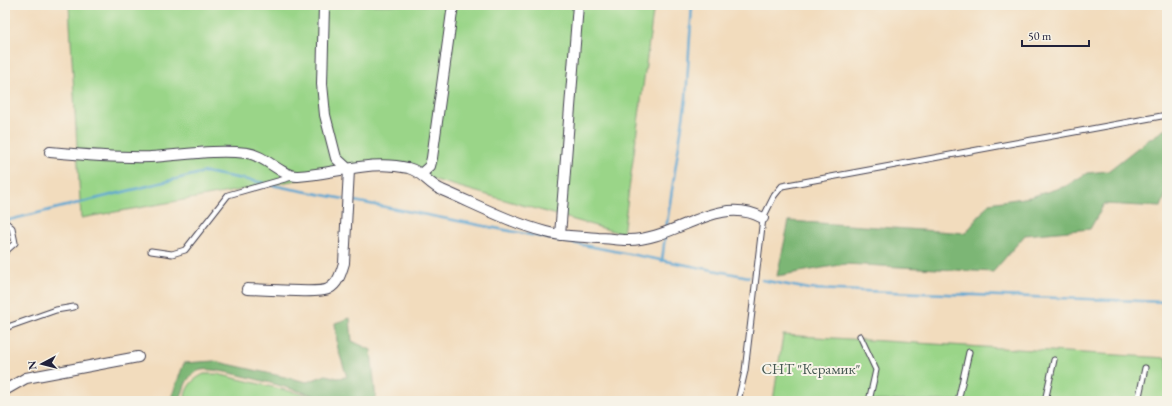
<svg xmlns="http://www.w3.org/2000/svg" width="1172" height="406" font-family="'EB Garamond',serif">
	<rect width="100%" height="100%" fill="#f7f3e8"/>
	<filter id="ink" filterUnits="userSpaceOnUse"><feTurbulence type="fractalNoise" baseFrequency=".025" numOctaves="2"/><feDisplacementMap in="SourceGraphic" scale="8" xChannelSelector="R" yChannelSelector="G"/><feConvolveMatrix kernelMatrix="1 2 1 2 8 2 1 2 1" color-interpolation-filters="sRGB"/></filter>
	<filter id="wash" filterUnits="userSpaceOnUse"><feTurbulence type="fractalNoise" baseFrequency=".012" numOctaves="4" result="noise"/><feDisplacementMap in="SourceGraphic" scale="16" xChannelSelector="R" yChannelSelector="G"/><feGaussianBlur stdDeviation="0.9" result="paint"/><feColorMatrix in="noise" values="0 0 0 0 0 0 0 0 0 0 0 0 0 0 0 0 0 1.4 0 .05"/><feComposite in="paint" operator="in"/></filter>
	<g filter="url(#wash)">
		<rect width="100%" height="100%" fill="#f2dcbd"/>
		<path fill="#9ad588" stroke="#5e7c62" d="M69,5h585l-31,229 -240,-69 -302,53z
			M783,335l384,23v43h-394z
			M204,374h13l102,24 4,3h-138c-1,-13 8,-22 19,-27z"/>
		<path fill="#7bb674" stroke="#4e6c58" d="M1167,128v63l-6,16 -57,-3 -14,25 -65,6 -32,37 -148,-8 -68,12 12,-55 177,12 23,-30 41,-6 36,-11 21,-13 21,-2 37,-29z
			M350,318l2,23 19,9 5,51h-49l-4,-3c-22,-6 -105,-32 -122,-28 -15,4 -17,19 -21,31h-10l14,-38 30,-2 93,21 19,-7 11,3 10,-1 -9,-28 -3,-26z"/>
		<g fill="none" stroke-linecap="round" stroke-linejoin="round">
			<path stroke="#5aa5d2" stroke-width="2.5" d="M271,185l73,14
				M349,200l400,77
				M5,221l200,-49 59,11
				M666,229l20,-130 6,-94
				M662,261l3,-25
				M762,280l47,9 358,13"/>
		</g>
	</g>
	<g filter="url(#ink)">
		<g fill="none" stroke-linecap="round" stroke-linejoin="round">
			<g stroke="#413e4e" stroke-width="7">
				<path id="service" d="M5,222l7,6 3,15 -10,9
					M151,251l21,3 13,-4 43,-55 64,-18
					M5,328l51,-18 18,-3
					M860,336l16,34 -7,31
					M738,401l7,-30 18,-153 11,-22 8,-10 385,-71
					M958,401l11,-49
					M1045,401l9,-41
					M1138,401l7,-33"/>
			</g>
			<g stroke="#413e4e" stroke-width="12">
				<path id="minor" d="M324,5l-2,79 3,31 11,43 13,12
					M50,152c33,3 67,6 100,5 32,-2 66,-8 97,-4 18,2 35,24 51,23 37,-2 73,-17 110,-8 14,3 21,17 34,22 33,14 69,33 104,42 16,5 35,4 52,6 10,0 20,2 29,2 48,1 90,-47 136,-22
					M421,174l9,-8 2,-8 21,-153
					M560,235l18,-230
					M247,289c14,0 72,5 81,0 10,-5 13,-16 16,-26l5,-93
					M5,390l21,-12 112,-21"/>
			</g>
			<use href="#service" stroke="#fff" stroke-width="5"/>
			<use href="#minor" stroke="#fff" stroke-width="10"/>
		</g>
	</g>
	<g text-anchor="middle" stroke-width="4" stroke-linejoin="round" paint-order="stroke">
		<g font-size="15" fill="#465852" stroke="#f7f3e8">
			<text x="811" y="374">СНТ "Керамик"</text>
		</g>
	</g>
	<rect width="1172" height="406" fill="none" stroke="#f7f3e8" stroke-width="20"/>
	<g transform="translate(42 364) rotate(263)" stroke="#f7f3e8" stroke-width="3" paint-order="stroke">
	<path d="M0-3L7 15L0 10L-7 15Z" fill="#22223b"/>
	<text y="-6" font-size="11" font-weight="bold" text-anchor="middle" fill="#22223b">N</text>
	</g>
	<path d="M1022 40v6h67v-6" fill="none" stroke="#22223b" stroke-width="2"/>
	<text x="1028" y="40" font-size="12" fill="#22223b" stroke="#f7f3e8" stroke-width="3" paint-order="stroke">50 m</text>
</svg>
